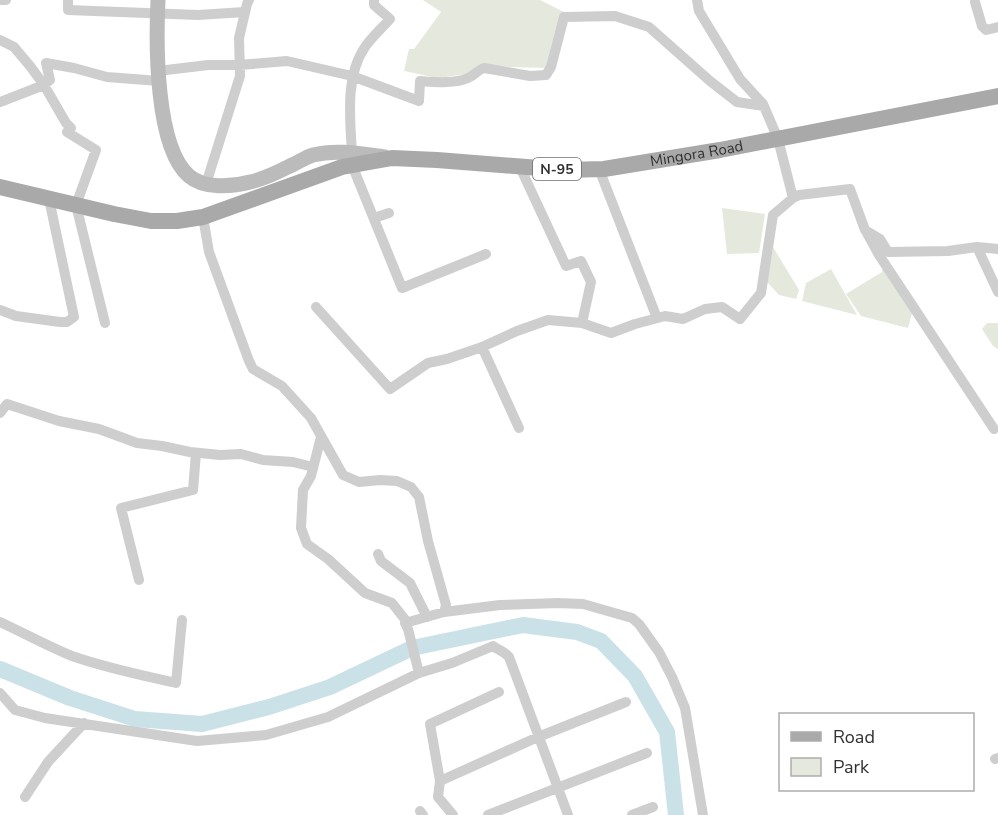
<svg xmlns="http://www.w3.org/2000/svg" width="998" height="815" font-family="'Nunito Sans',sans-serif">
	<rect width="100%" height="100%" fill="#fff"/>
	<path fill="#e5e9dd" d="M423,0h117l24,12 -18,56 -68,-2 -11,8 -30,4 -33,-7 5,-22h5l27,-37z
		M722,208l43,6 -6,39 -32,1z
		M773,247l26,43 -3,9 -17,-4 -12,-13z
		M883,267l30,43 -5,18 -47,-12 -15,-22 36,-22z
		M831,269l26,46 -55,-14 4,-18z
		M987,323h11v26l-5,-3 -11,-17z"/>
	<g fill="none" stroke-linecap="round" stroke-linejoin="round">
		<path stroke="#cbe1e8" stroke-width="16" d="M0,669l70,29 65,21 67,5 67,-17 61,-20 82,-39 111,-23 54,7 24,9 34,35 32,56 9,83"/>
		<path stroke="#cecece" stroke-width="10" d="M0,0h6
			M68,0v10l130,5 47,-3
			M697,0l2,11 41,68 23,25 15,35 15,59 6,-3 51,-6 15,41 15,9 8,13 60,-1 29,-4 21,45
			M975,2l7,24 4,4 12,-3
			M0,40l14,7 16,19 14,19 22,38 5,5 -4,4 29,18 -20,55 29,118
			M158,71l50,-6h32l47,-4 65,15 67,25 1,-20c14,1 35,3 48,-3 7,-3 9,-8 16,-10l46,8 16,-1 5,-8 13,-50 51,-1 34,11 61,54 27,21 27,4
			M0,102l44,-17 6,-5 -4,-17 28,5 33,9 52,4
			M352,153c-2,-34 -7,-77 13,-106 7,-10 17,-19 25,-28l-16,-14v-5
			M352,165l50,123 84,-34
			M519,165l47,101 15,-5 10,21 -9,41
			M599,169l58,149
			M206,184l34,-108 -1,-38 8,-34 2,-4
			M203,217l6,35 40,109 4,8 29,17 29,32 32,57 16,7 21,-2 17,1 14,6 8,10 9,44 18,64 -2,7 -39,11 3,6 11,44
			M374,218l15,-5
			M867,233l12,22 115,174
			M977,247l21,2
			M316,307l74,82 38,-26 19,-4 35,-12 35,-16 31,-11 34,3 29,10 24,-9 30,-8 18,3 22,-10 17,-2 18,12 21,-26 12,-78 20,-17
			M0,310l16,6 44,6h7l7,-5 -25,-118
			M482,347l37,81
			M0,413l7,-9 52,17 40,8 38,14 25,3 28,6 30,3 21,-1 22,6 30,2 20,5
			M321,437l-10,39 -8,14 -2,38 6,16 21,15 37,34 27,10 15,19
			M378,554l3,7 29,22 17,34
			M139,580l-18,-72 72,-18 3,-37
			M444,612l56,-7 58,-2 25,1 49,14 7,6 20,28 13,25 13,31 18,107
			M0,622c24,11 47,24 72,34 34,12 69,19 104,27l6,-63
			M0,693l15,17 30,8 152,23 69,-6 62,-18 91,-44 33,-10 41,-17c5,4 11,5 16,11l59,158
			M995,759l3,-1
			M440,781l98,-44 88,-35
			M25,797l23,-35 36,-39
			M420,811l3,4
			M453,815l-15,-18 2,-16 -10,-57 69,-32
			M488,815l159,-62
			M632,815l21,-8"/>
		<path stroke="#bbb" stroke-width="15" d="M158,0c-2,42 -3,147 31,176 15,13 43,11 61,6 15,-3 28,-10 42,-17 7,-3 14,-8 21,-10 24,-6 48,-1 72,2"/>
		<path stroke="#a9a9a9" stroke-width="16" id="s1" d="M0,187l114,27 37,7h26l26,-4 139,-50 50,-9 45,2 128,10 39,-1 116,-19 278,-54"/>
	</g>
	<g text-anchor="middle" stroke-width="6" stroke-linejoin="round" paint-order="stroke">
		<rect fill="#fff" stroke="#6f6f6f" stroke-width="1.5" x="533" y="158" width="48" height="22" rx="4.5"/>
		<g font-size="14" font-weight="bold" fill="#313131">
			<text x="557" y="174">N-95</text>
		</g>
		<g font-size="15" fill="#313131" stroke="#fff">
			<text dy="5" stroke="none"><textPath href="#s1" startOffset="712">Mingora Road</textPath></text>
		</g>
	</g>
	<rect x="779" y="713" width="195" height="78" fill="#ffffff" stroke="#adadad" stroke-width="1.5"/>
	<rect x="791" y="732" width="30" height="9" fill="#a9a9a9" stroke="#adadad" stroke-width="1.5"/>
	<text x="833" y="743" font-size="18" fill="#313131">Road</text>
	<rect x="791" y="758" width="30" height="18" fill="#e5e9dd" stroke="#adadad" stroke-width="1.5"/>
	<text x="833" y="773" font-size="18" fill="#313131">Park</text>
</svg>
